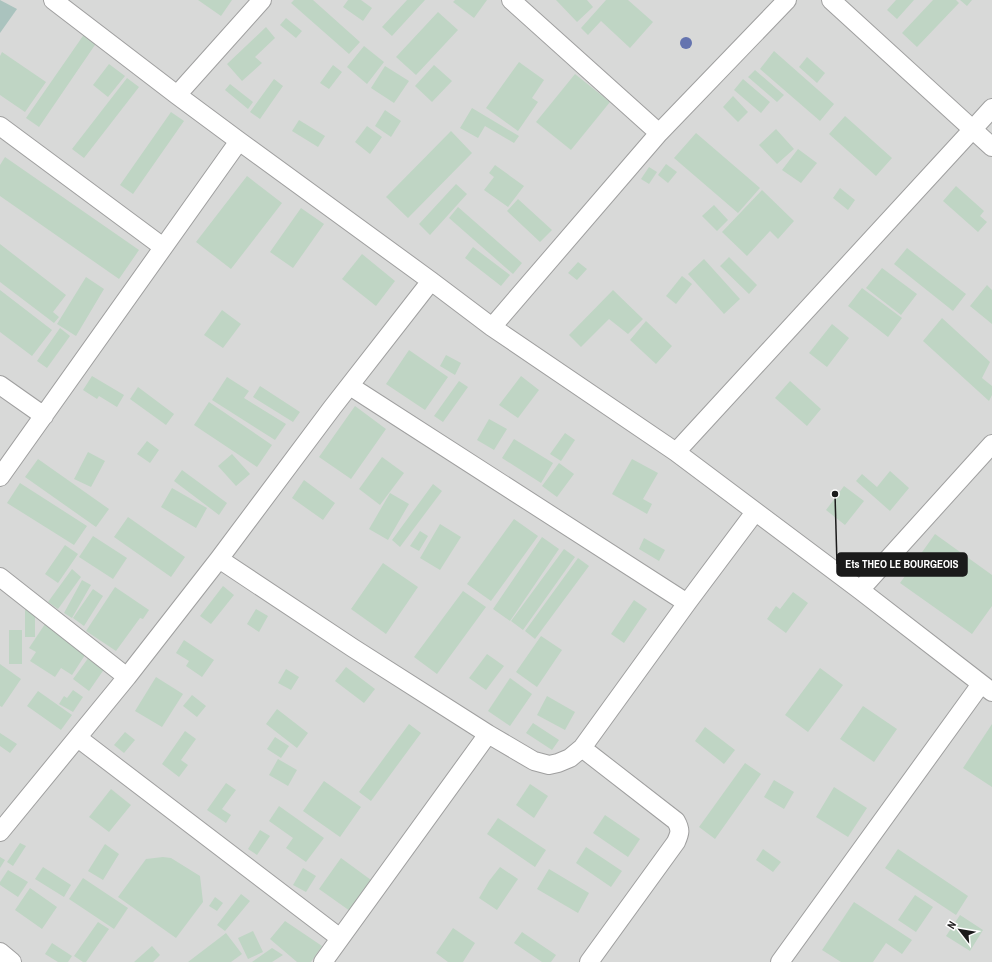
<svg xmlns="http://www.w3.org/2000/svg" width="992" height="962" font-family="'Archivo Narrow',sans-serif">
	<rect width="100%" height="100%" fill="#dfeee6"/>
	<path fill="#d8d9d8" d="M0,0h992v962h-992z"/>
	<path fill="#aac3be" d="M0,0l17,9 -17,24z"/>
	<path fill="#bfd5c4" d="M198,0h34l-11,16z
		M294,0h19l47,42 -11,12 -58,-51z
		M348,0h13l11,8 -9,13 -20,-14z
		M407,0h18l-33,36 -10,-9z
		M455,0h32l-13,18 -21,-16z
		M556,0h31l6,7 -16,15z
		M606,0h22l25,22 -23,26 -29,-27 -13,14 -7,-7z
		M896,0h18l-17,19 -10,-9z
		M933,0h23l3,3 -42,44 -15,-14z
		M960,0h12l-5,6z
		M438,12l20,18 -42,45 -20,-18z
		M286,18l16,13 -6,7 -16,-13z
		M266,27l9,11 -20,19 7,6 -20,18 -15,-17z
		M85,33l12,9 -58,85 -13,-9z
		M364,46l20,16 -17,22 -20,-17z
		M774,51l60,53 -14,17 -60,-52z
		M2,52l44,30 -21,30 -25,-17v-39z
		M807,57l18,16 -8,10 -18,-16z
		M519,62l25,18 -12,18 6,4 -20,29 -32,-23z
		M109,64l16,12 -17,21 -15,-12z
		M333,65l9,7 -13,17 -9,-6z
		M434,65l18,16 -20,21 -17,-16z
		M385,66l24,15 -15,22 -23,-15z
		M755,70l29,25 -7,7 -29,-25z
		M575,74l35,28 -39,48 -35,-28z
		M127,78l12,9 -55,71 -12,-9z
		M274,79l9,7 -23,33 -10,-7z
		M743,79l27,23 -9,11 -27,-23z
		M230,84l23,18 -5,7 -23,-19z
		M733,96l15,16 -10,10 -15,-15z
		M472,108l47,28 -5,7 -29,-17 -7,12 -18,-10z
		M385,110l16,11 -10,16 -16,-11z
		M171,112l13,9 -51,73 -13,-9z
		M845,116l47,42 -16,18 -47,-42z
		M299,120l26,16 -7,11 -26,-16z
		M367,126l15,11 -12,17 -15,-12z
		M776,129l18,20 -17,15 -18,-19z
		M451,131l21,22 -64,65 -22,-21z
		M696,133l64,55 -22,25 -64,-55z
		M798,149l19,14 -16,20 -19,-13z
		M5,157l134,93 -20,29 -119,-83v-31z
		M666,164l11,8 -9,11 -10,-8z
		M495,165l29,21 -16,21 -24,-17 10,-13 -5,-4z
		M649,167l8,5 -8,12 -8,-5z
		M247,176l35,27 -51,66 -35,-27z
		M456,184l11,10 -37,41 -11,-11z
		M956,186l28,25 -4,5 7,6 -9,10 -35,-31z
		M840,188l15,12 -7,10 -15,-12z
		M762,190l32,31 -16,18 -8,-8 -23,25 -25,-24z
		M518,199l34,31 -12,12 -33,-31z
		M714,205l14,15 -11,11 -15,-15z
		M458,207l64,56 -9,11 -64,-56z
		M301,208l23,16 -31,44 -23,-16z
		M0,244l66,51 -13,17 6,5 -5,6 -54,-41z
		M473,247l37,28 -9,11 -36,-28z
		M907,248l59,46 -13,17 -59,-47z
		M362,254l33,27 -19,25 -34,-27z
		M729,257l28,28 -8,9 -29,-28z
		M704,259l36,40 -16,15 -36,-40z
		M578,262l9,7 -10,11 -9,-7z
		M882,268l35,26 -16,21 -35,-27z
		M682,276l10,8 -16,20 -10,-8z
		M86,277l18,12 -28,47 -19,-12z
		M987,285l5,5v34l-22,-18z
		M862,288l40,30 -14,19 -40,-31z
		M0,290l52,40 -20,26 -32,-24z
		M613,290l30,29 -15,15 -19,-15 -28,28 -12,-12z
		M222,310l19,14 -18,24 -19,-13z
		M942,318l48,44 -8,16 10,8v9l-3,6 -66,-60z
		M646,321l26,25 -16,18 -26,-24z
		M832,324l17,14 -22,29 -18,-14z
		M60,328l10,8 -23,32 -10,-7z
		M409,350l39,27 -23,33 -39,-26z
		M446,355l15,8 -6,12 -15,-9z
		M92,376l32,19 -7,12 -18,-11 -2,3 -14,-9z
		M521,376l18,14 -21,28 -19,-13z
		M227,377l22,14 -5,7 42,26 -11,16 -63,-40z
		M459,381l9,6 -25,35 -9,-6z
		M790,381l31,28 -14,17 -32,-28z
		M260,386l40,26 -7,10 -40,-25z
		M138,387l36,27 -8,11 -36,-26z
		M209,402l63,43 -15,22 -63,-42z
		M355,406l31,23 -35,50 -32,-22z
		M489,419l18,10 -13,21 -17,-10z
		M565,433l10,7 -14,21 -11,-7z
		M514,439l39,24 -12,20 -39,-25z
		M147,441l12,9 -9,13 -13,-9z
		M88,452l17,9 -14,26 -17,-8z
		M232,454l18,20 -14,12 -18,-20z
		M382,457l22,16 -24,32 -21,-16z
		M38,459l71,50 -13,18 -71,-50z
		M632,459l26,14 -15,26 9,5 -5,10 -35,-20z
		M559,463l15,11 -17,23 -15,-11z
		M182,470l45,33 -8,12 -45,-34z
		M890,471l19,17 -19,23 -34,-30 6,-7 15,13z
		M304,480l31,23 -12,17 -31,-22z
		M20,483l67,43 -13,19 -67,-42z
		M433,484l9,7 -42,56 -8,-7z
		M844,486l20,15 -19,24 -19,-15z
		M172,488l35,20 -11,20 -35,-21z
		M390,493l19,11 -21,36 -19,-11z
		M128,517l57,40 -14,20 -57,-40z
		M514,519l24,17 -47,65 -24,-17z
		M440,524l21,13 -21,33 -20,-12z
		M420,531l8,5 -9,15 -9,-5z
		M935,534l57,41v31l-20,28 -72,-51z
		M93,536l34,22 -14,21 -34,-22z
		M542,537l17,12 -49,72 -17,-12z
		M644,538l21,12 -6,11 -20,-12z
		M65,545l13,9 -20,29 -13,-9z
		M564,549l11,8 -52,73 -12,-9z
		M578,558l11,8 -54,73 -10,-8z
		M383,563l35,24 -32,47 -35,-25z
		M72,569l9,8 -23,32 -10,-7z
		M82,580l9,5 -19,33 -8,-5z
		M223,586l11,9 -23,29 -11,-8z
		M115,587l34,23 -6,9 -3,-1 -24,33 -30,-20z
		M93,589l10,7 -19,30 -11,-8z
		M463,591l23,16 -49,67 -23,-17z
		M793,592l15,11 -22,30 -19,-14 9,-13 4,3z
		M634,600l13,9 -23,34 -13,-9z
		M25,608l10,1v28h-10z
		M256,609l12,7 -9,16 -12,-8z
		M45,624l42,28 -15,23 -11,-7 -6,9 -25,-16 6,-9 -7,-4z
		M9,630h13v34h-13z
		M541,636l21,14 -25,37 -21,-15z
		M184,640l30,20 -12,17 -16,-11 3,-5 -13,-8z
		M487,654l17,12 -18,24 -17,-12z
		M89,657l16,11 -16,23 -16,-12z
		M0,664l21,15 -19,28 -2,-1z
		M346,667l29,22 -11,14 -29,-22z
		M820,668l23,17 -35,47 -23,-17z
		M286,669l13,8 -8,13 -13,-7z
		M156,677l27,17 -21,33 -27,-16z
		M510,678l22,16 -22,32 -22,-15z
		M73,690l10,7 -10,15 -14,-8 5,-8 3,2z
		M38,691l34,24 -11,15 -34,-24z
		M192,695l14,11 -9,11 -14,-11z
		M547,696l28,16 -10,18 -28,-15z
		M863,706l34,23 -23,33 -34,-23z
		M277,709l31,24 -11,15 -31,-24z
		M533,723l26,17 -7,10 -26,-17z
		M409,724l12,9 -50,68 -12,-9z
		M992,724v63l-29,-19z
		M705,727l30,23 -11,14 -29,-23z
		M185,731l11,8 -15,21 7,5 -9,12 -17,-13z
		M125,732l10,8 -11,13 -10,-8z
		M0,733l17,11 -7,9 -10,-7z
		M275,737l14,9 -8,12 -14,-9z
		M278,759l19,11 -9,16 -19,-11z
		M745,763l16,11 -46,65 -16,-12z
		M774,780l20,12 -10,17 -20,-12z
		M324,781l37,26 -21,30 -37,-26z
		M226,783l10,7 -14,19 9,6 -5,8 -19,-13z
		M530,784l18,12 -14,22 -18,-13z
		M834,787l33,21 -19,29 -32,-20z
		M111,789l20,16 -22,27 -20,-15z
		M279,806l45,32 -18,24 -20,-14 7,-10 -24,-17z
		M605,815l35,24 -12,18 -35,-24z
		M498,818l48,32 -11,17 -48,-33z
		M260,830l10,6 -13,19 -9,-6z
		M20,843l6,3 -13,20 -6,-4z
		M105,844l14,10 -16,26 -15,-9z
		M586,847l36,24 -11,16 -35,-24z
		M763,849l18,13 -8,10 -17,-12z
		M898,849l70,47 -12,19 -71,-47z
		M0,857l5,3 -5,8z
		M163,857l8,1 29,18 3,26 -27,36 -58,-41 28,-38z
		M341,858l30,22 -21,31 -31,-22z
		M43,867l28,18 -7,12 -29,-18z
		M500,867l18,12 -21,31 -18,-12 10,-17z
		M303,868l13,8 -10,16 -13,-7z
		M549,869l40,24 -11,20 -41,-24z
		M8,870l20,12 -10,15 -18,-12v-3z
		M83,878l45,30 -14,21 -45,-30z
		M30,888l27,19 -15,22 -27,-19z
		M241,894l9,7 -25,30 -8,-6z
		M915,895l18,12 -17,25 -18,-12z
		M215,897l8,6 -6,8 -8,-5z
		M854,902l58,38 -10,14 -16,-11 -13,19h-32l-19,-12z
		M960,915l23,15 -13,21 -24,-15z
		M285,921l37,25 -11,16h-14l-27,-23z
		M98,922l11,7 -23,33h-3l-9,-6z
		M453,928l22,15 -12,19h-15l-12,-9z
		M253,931l10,21 -15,7 -10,-21z
		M522,932l34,23 -5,7h-9l-28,-19z
		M226,933l16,21 -11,8h-43z
		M52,943l20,13 -4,6h-10l-13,-8z
		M152,946l8,9 -7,7h-19z
		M272,948l11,7 -11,7h-20z"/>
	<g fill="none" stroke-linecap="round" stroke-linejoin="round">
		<g stroke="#9f9f9f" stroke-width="20">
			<path id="street" d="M53,0l124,95 62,46 192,140 61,46 184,125 184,138 132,102
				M511,0l148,133
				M831,0l161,147
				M177,95l85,-95
				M0,126l163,121
				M492,327l167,-194 128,-133
				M0,385l44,31
				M350,386l337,217
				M676,452l297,-323 19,-21
				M0,477l239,-336
				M219,559l134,89 135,86 46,27 15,4 9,-2 12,-5 12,-10 105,-145 68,-91
				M0,577l127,100
				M860,590l132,-146
				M78,738l262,200
				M582,748l94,73c5,9 4,12 0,21l-87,120
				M0,832l127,-155 92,-118 113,-151 99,-127
				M0,952l12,10
				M323,962l165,-228
				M780,962l201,-278"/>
		</g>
		<use href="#street" stroke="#fff" stroke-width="18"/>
	</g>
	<circle fill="#6574af" cx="686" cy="43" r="6"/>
	<path fill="none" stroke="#1b1b1b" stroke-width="1.5" d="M835 494L837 564"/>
	<circle fill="#1b1b1b" stroke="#fff" stroke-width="1.5" cx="835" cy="494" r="4"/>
	<rect fill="#1b1b1b" stroke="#1b1b1b" stroke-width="1.5" x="837" y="553" width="130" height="23" rx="4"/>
	<g font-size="11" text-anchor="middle" font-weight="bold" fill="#fff">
		<text x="902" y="568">Ets THEO LE BOURGEOIS</text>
	</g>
	<g transform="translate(960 930) rotate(301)" stroke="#ffffff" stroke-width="3" paint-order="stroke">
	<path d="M0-3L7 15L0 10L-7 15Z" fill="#1b1b1b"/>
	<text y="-6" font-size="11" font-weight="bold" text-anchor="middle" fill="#1b1b1b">N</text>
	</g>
</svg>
